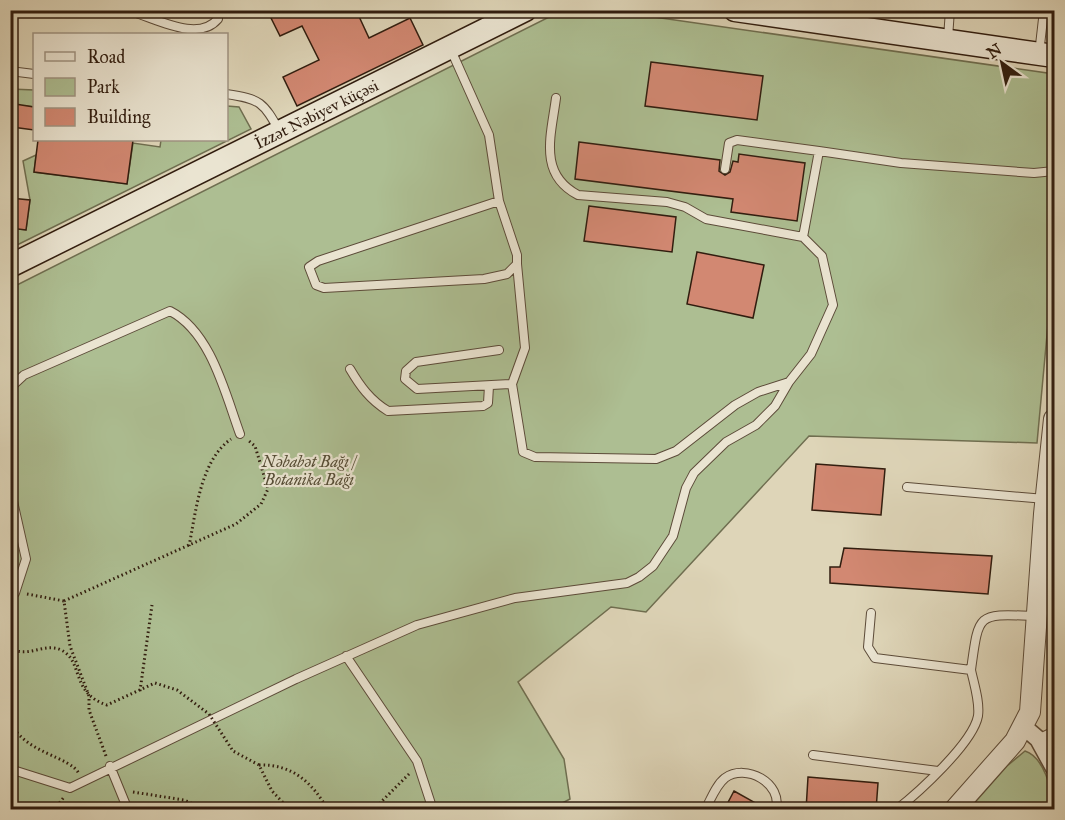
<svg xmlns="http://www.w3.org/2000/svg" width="1065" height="820" font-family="'IM FELL Great Primer',serif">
	<rect width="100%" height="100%" fill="#ded5b8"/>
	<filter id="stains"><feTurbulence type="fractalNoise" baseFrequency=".00333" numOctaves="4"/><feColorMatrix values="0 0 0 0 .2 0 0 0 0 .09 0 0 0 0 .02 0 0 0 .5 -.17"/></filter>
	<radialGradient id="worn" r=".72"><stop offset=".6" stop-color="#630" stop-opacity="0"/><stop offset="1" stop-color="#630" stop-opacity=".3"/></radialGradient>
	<path fill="#adbe92" stroke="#6f6e50" stroke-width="1.5" d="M561,11h51l442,63v185l-17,184 -228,-7 -163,176 -35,-5 -93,75 46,77 6,40 -21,11h-538v-522z
		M10,89l24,1v17l-19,-2 -3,22z
		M227,106l12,1 12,22 -240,119v-20l15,2 4,-30 -7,-39 13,-6 -2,17 93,12 6,-41 27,4 1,-7h65z
		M1054,584v99c-10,-31 -3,-66 0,-99z
		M1025,751c19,6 28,40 28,58h-84l38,-43z"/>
	<path fill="#d28872" stroke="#311d0f" stroke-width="1.5" d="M267,10h89l13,28 41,-20 13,27 -126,61 -14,-29 36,-17 -17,-34 -22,10z
		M651,62l112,14 -6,44 -112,-14z
		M15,104l19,3v23l-22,-3z
		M38,140h95l-6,44 -93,-12z
		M579,142l141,18 -1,11 6,4 5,-3 3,-11 5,1 1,-8 66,9 -8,58 -66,-9 2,-13 -158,-20z
		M10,198l20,2 -4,30 -16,-2z
		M589,206l87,11 -4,35 -88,-11z
		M697,252l67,13 -11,53 -66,-14z
		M816,464l69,5 -4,46 -69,-5z
		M844,548l148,8 -4,38 -158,-11v-16h10z
		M808,777l70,6 -2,27h-70z
		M734,791l34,19h-44z"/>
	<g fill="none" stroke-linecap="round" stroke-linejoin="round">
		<g stroke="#5c4b39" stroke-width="10">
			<path id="service" d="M126,10c26,6 71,34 92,9l-1,-9
				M948,38l2,-28
				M451,50l38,85 10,66 18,54v9l-10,10 -23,5 -160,9 -8,-3 -7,-18 9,-6 181,-60
				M1039,54l5,-44
				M10,71l24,3
				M226,94c35,5 37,8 54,38
				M556,98c-5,38 -18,76 22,97l89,7 18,5 21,12 97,18
				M725,169l4,-26 8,-3 82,11
				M517,264l8,84 -13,36 11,68 12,5 121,2 20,-8 59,-46 23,-13 31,-10 22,-28 22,-49 -11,-49 -19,-19 16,-86 82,12 133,10 20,-2
				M499,350l-83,12 -10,9 -1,8 12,10 95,-5
				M350,369c10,17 20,31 38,42l95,-5 5,-3 1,-17
				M10,388l14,-13 146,-64c41,21 55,82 70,123
				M907,487l138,12
				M10,488l16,71 -11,34 -5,-1
				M871,613l-3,34 7,11 96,12c8,-59 6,-56 66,-54
				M346,656l71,105 16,49
				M1038,739l16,-8
				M813,755l125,16
				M110,766l18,44
				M10,769l60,19 226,-109 121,-54 98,-27 112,-15 12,-6 14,-11 20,-30 13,-48 8,-15 32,-31 30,-17 19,-19 14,-24
				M705,810c6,-11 11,-25 20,-32 21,-15 58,5 51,32
				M896,810c22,-17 77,-67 82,-94 2,-14 -4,-32 -7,-46"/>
		</g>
		<g stroke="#5c4b39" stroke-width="19">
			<path id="minor" d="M1024,727l14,12 16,29"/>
		</g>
		<g stroke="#5c4b39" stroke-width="22">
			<path id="tertiary" d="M954,810l61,-69 15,-29 14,-198 10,-95"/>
		</g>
		<g stroke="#311d0f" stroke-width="25">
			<g id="secondary">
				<path d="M735,10l319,46"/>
				<path id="s1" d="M10,266l515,-256"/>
			</g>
		</g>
		<path stroke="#311d0f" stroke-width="3" stroke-dasharray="1.5 3" stroke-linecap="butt" d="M189,546c7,-34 11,-85 42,-107
			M27,594l37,7 6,45 19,50v14l17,46
			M64,601l172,-77 25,-20 7,-15 -13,-43 -6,-5
			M10,666l4,10 -4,23
			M140,691l12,-86
			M10,721c14,33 61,35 69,53
			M259,765c33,-1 53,17 69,45
			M133,792l51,8 22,10
			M54,810l10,-13
			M373,810l37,-37"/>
		<use href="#service" stroke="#eae4d1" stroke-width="8"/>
		<use href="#minor" stroke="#eae4d1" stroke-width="16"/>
		<use href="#tertiary" stroke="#eae4d1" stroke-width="20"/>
		<use href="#secondary" stroke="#eae4d1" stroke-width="22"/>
		<path stroke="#311d0f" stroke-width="3" stroke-dasharray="1.5 3" stroke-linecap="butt" d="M10,648c17,11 35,-6 51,2 23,11 9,43 46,55l48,-22 22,7 32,24 24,37 26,14 13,26 18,19"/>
	</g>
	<g text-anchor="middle" stroke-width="4.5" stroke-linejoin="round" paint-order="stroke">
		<g font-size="16" fill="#311d0f" stroke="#eae4d1">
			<text dy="6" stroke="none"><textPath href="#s1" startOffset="342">İzzət Nəbiyev küçəsi</textPath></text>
		</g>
		<g font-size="16" font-style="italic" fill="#564d36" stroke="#eae4d1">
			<text x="309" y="467">Nəbabət Bağı /<tspan x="309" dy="18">Botanika Bağı</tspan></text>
		</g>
	</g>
	<rect width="1065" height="820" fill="none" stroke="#ded5b8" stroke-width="36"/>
	<rect x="12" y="12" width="1041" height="796" fill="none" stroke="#311d0f" stroke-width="3"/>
	<rect x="18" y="18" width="1029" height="784" fill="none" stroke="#311d0f" stroke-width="1.5"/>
	<rect x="33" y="33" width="195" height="108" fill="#eae4d1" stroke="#a09483" stroke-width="1.5"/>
	<rect x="45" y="52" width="30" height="9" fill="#eae4d1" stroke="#a09483" stroke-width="1.5"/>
	<text x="87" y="63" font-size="18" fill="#311d0f">Road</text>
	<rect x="45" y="78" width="30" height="18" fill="#adbe92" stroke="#a09483" stroke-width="1.5"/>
	<text x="87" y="93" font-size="18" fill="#311d0f">Park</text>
	<rect x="45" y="108" width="30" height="18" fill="#d28872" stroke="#a09483" stroke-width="1.5"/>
	<text x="87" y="123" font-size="18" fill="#311d0f">Building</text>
	<g transform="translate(1002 63) rotate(327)" stroke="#eae4d1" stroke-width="4.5" paint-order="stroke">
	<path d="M0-4.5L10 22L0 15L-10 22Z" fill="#311d0f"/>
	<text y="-9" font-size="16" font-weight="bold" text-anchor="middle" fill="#311d0f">N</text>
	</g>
	<rect width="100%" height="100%" filter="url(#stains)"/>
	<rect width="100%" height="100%" fill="url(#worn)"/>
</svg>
